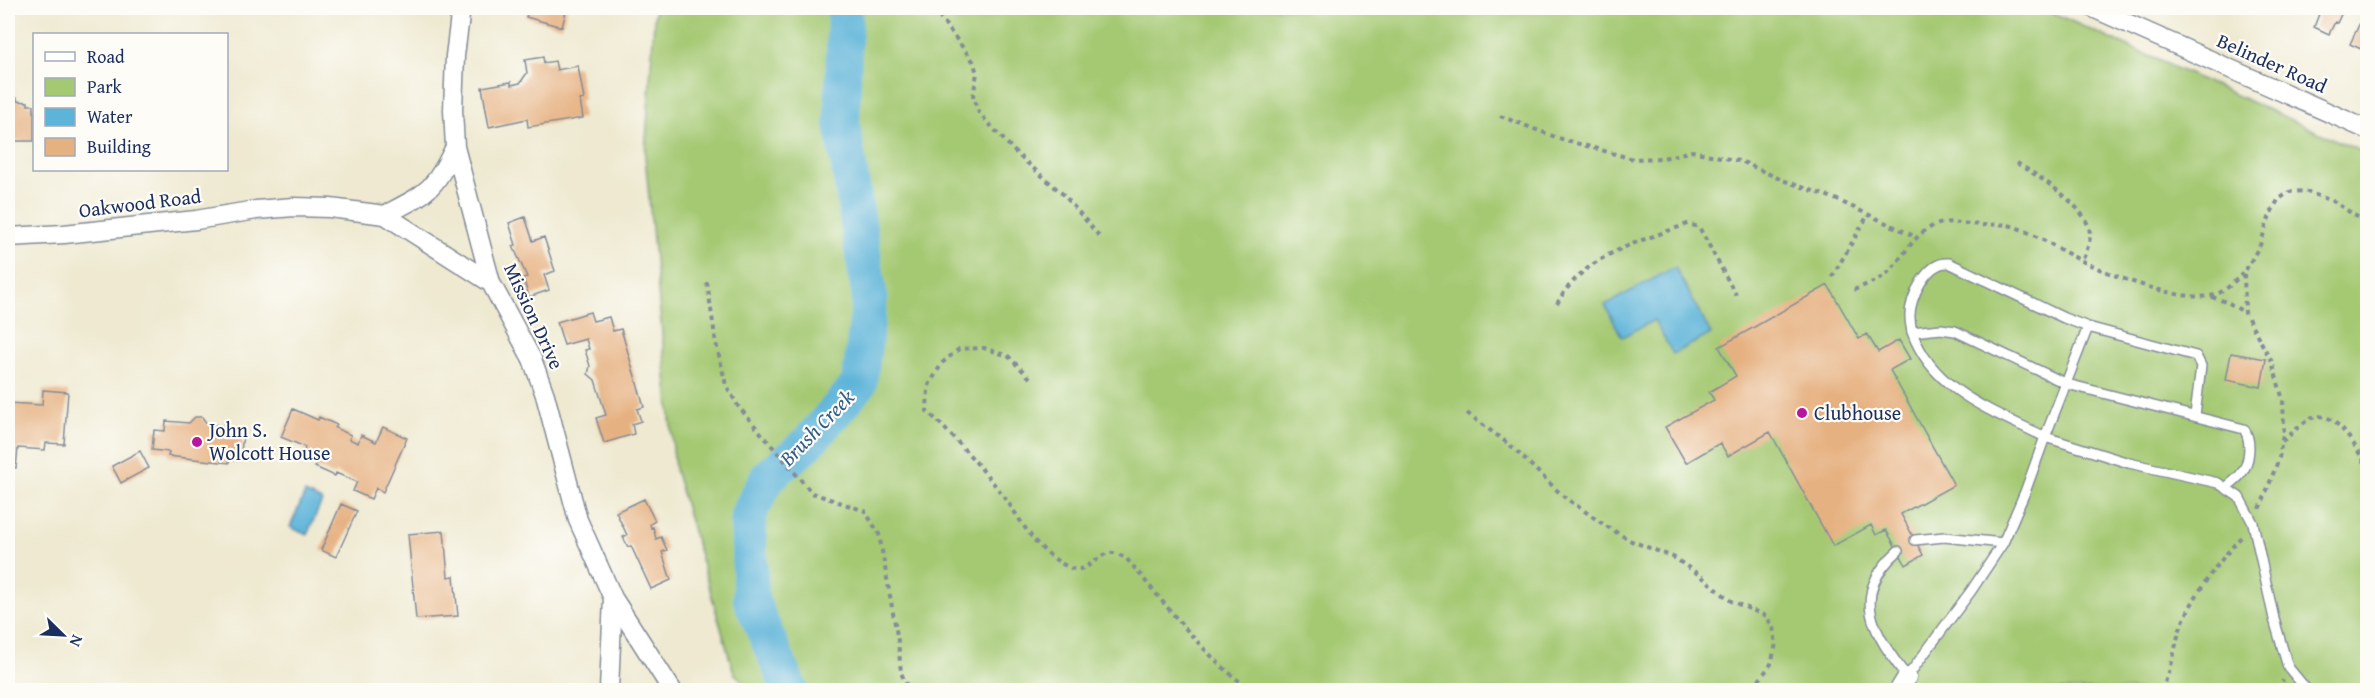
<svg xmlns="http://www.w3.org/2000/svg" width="2375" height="698" font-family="'Gentium Book Plus',serif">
	<rect width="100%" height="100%" fill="#fdfcf7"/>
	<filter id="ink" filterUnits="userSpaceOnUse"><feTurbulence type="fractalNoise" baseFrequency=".0167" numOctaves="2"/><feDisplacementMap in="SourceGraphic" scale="12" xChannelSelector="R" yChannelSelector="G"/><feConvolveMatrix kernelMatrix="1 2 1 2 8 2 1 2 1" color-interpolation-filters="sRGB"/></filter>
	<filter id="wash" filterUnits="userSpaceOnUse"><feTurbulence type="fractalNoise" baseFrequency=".008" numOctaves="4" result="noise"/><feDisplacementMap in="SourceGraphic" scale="24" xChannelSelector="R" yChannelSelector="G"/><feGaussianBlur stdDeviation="1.35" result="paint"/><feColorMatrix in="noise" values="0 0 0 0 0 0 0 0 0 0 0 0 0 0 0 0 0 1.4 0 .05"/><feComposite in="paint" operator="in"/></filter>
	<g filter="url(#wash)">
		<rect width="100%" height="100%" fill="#eee9d0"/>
		<path fill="#a5c973" stroke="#607c68" stroke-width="1.5" d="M655,8h1387l325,146v536h-1614l-19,-17 -59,-204 -30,-313z"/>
		<path fill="#5db4d9" stroke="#3c729c" stroke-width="1.5" d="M1675,267l36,67 -38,20 -19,-34 -32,17 -17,-32z
			M305,493l17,8 -15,34 -17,-8z"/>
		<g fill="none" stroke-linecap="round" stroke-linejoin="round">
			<path stroke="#5db4d9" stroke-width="36" d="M790,690l-39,-90 -3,-85 20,-38 39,-33 52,-60 11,-86 -28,-175 3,-115"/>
		</g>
		<g id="blocks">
			<path fill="#e6b181" d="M529,8h38l-5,19 -36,-10z
				M2298,8h46l-7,15 -2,-1 -6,12 -15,-7 5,-13z
				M2364,14l4,2v36l-18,-8z
				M543,57l1,6 11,-2 2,9 21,-4 6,33 -4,1 3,18 -55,9 -1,-8 -38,8 -7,-40 29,-5v3l9,-2 7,-10 -2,-13z
				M8,97l9,1v3l11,1v3h6v36h-20v-6h-6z
				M525,217l8,24 11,-4 11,34 -11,4 5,15 -20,7 -6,-19 4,-1 -14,-31 3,-1 -7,-22z
				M1828,285l31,54 8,-5 11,18 21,-12 11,19 -20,11 64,115 -53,29 22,41 -17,10 -20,-35 -10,5 -5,-10 -38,21 -63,-114 -42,24 -8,-13 -34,20 -21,-36 49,-27 -5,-8 27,-16 -17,-29z
				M590,312l3,9 16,-4 4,14 8,-2 23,78 -7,2 4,12 -9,3 2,10 -30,9 -8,-25 10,-3 -11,-35 -7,-6 2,-8 -5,-16 4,-1 -3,-10 -22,6 -7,-23z
				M2231,353l35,6 -5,28 -35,-7z
				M43,390l25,2 -4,52 -18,-1 -1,7 -27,-2 -2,20 -8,-1v-64l34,2z
				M293,409l25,11 1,-3 18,8 -2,3 16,7 -2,4 9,4 3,-8 15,7 7,-15 24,11 -24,54 -7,-4 -5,11 -18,-8 4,-9 -21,-9 -1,3 -20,-9 4,-10 -15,-7 1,-3 -24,-10z
				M195,417h7l5,7 23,3 -1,6 14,2 -3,26 -11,-1v3l-61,-7 1,-4 -17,-2 2,-20 11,1 1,-10 23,2z
				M140,451l9,17 -28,15 -9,-17z
				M644,499l11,22 -5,3 1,4 2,-1 3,12 5,-2 6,13 -5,2 9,28 -20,9 -20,-43 -3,1 -5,-10 4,-2 -11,-23z
				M341,504l16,7 -21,46 -15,-7z
				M444,531l4,46 6,-1 4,40 -42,3 -8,-85z"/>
		</g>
	</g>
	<g filter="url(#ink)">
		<use href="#blocks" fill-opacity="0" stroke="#848c97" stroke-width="1.5"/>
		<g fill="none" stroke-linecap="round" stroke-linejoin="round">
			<g stroke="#848c97" stroke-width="12">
				<path id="service" d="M2088,327l-43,110c-52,-26 -112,-46 -133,-105l29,-3 14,2 112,53 177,45c8,12 6,35 -4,46 -4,5 -10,9 -15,13
					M1912,332c-1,-5 -2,-10 -2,-15 -1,-19 17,-56 39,-54l115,55 24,9 108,29 5,10 -6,49
					M1915,540l29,-3 59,6
					M1898,551c-50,45 -24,82 9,126l64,-86 32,-48 22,-51 20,-55 84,26 89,20 21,14 14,26 21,96 14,48 19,23"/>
			</g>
			<g stroke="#848c97" stroke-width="21">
				<path id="minor" d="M461,8l-6,48 -2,54 2,37 36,136 41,76 13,36 33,125 35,78 59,92
					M2093,8l275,122
					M385,215c42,-22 49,-24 70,-68
					M8,237l56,-3 132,-14 60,-10 38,-3 36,1 55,7 106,68
					M609,690l4,-92
					M1899,690l8,-13"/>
			</g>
			<path stroke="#848c97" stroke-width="4" stroke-dasharray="4.5 4.5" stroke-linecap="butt" d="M933,8l40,53 4,12 -4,24 6,16 38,41 47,41 36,42
				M1500,116l58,22 75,21 30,-1 29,-7 51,11 39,18 51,18 83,39
				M2017,163c21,13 72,44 73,71 0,10 -4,18 -8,27
				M1832,277l36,-62
				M707,282l9,61 10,42 12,21 74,87 53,18 14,23 19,107 3,32 8,17
				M1854,290c10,-5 24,-9 32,-16 20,-18 28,-45 57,-51 12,-2 24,1 36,2 12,1 23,-3 36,2 22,8 43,22 65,33 30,15 97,41 130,36 13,-2 24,-14 33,-23
				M2212,297l17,6 16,10
				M1557,304c27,-50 80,-61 130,-80l12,3 37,68
				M1030,378l-22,-22 -24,-8 -25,1 -17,14 -14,24 -1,24c25,24 49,50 71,78 25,31 32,58 70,78 17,9 26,-10 41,-14 6,-1 12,3 17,5 40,46 76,97 125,132
				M1467,413l43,32 53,51 40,28 26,16 44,17 28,19 30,25 35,15 7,11 3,17 -5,20 -19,26
				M2282,441c11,-7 18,-18 30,-23 24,-11 45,33 56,49
				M2260,509l19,-51 5,-30 -1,-28 -11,-38 -27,-49 -1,-40 16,-28 10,-30 8,-15 11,-8 15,-1 29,10 35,23
				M2160,690c14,-19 13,-44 22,-66 15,-34 36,-62 61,-89
				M2279,690l4,-10"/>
			<use href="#service" stroke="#fff" stroke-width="9"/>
			<use href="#minor" stroke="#fff" stroke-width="18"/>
		</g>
	</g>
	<g fill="#b5179e" stroke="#fdfcf7" stroke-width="2">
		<circle cx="1802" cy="413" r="6"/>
		<circle cx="197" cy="442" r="6"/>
	</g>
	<g text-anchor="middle" stroke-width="4.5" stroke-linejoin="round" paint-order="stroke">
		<g font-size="20" fill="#1b2f5e" stroke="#fdfcf7">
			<text transform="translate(2272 63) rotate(24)" y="7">Belinder Road</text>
			<text transform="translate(140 203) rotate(-7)" y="7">Oakwood Road</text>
			<text transform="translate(534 316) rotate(65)" y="7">Mission Drive</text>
		</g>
		<g font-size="20" fill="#1b2f5e" stroke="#fdfcf7" text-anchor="start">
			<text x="1814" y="420">Clubhouse</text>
			<text x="209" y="437">John S.<tspan x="209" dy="23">Wolcott House</tspan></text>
		</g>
		<g font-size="21" font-style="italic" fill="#325e89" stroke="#fdfcf7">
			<text transform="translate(817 428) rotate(-46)" y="7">Brush Creek</text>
		</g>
	</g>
	<rect width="2375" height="698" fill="none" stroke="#fdfcf7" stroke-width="30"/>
	<rect x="33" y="33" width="195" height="138" fill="#fdfcf7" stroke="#a3aaba" stroke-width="1.5"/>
	<rect x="45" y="52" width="30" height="9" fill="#ffffff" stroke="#a3aaba" stroke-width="1.5"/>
	<text x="87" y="63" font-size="18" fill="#1b2f5e">Road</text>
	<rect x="45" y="78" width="30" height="18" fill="#a5c973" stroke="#a3aaba" stroke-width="1.5"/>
	<text x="87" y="93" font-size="18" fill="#1b2f5e">Park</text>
	<rect x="45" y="108" width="30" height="18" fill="#5db4d9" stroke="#a3aaba" stroke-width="1.5"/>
	<text x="87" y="123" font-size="18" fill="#1b2f5e">Water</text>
	<rect x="45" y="138" width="30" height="18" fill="#e6b181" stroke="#a3aaba" stroke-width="1.5"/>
	<text x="87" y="153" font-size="18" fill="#1b2f5e">Building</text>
	<g transform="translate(63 635) rotate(114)" stroke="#fdfcf7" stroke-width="4.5" paint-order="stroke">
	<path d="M0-4.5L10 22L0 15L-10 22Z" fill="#1b2f5e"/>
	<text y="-9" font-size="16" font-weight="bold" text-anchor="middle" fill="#1b2f5e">N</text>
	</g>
</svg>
